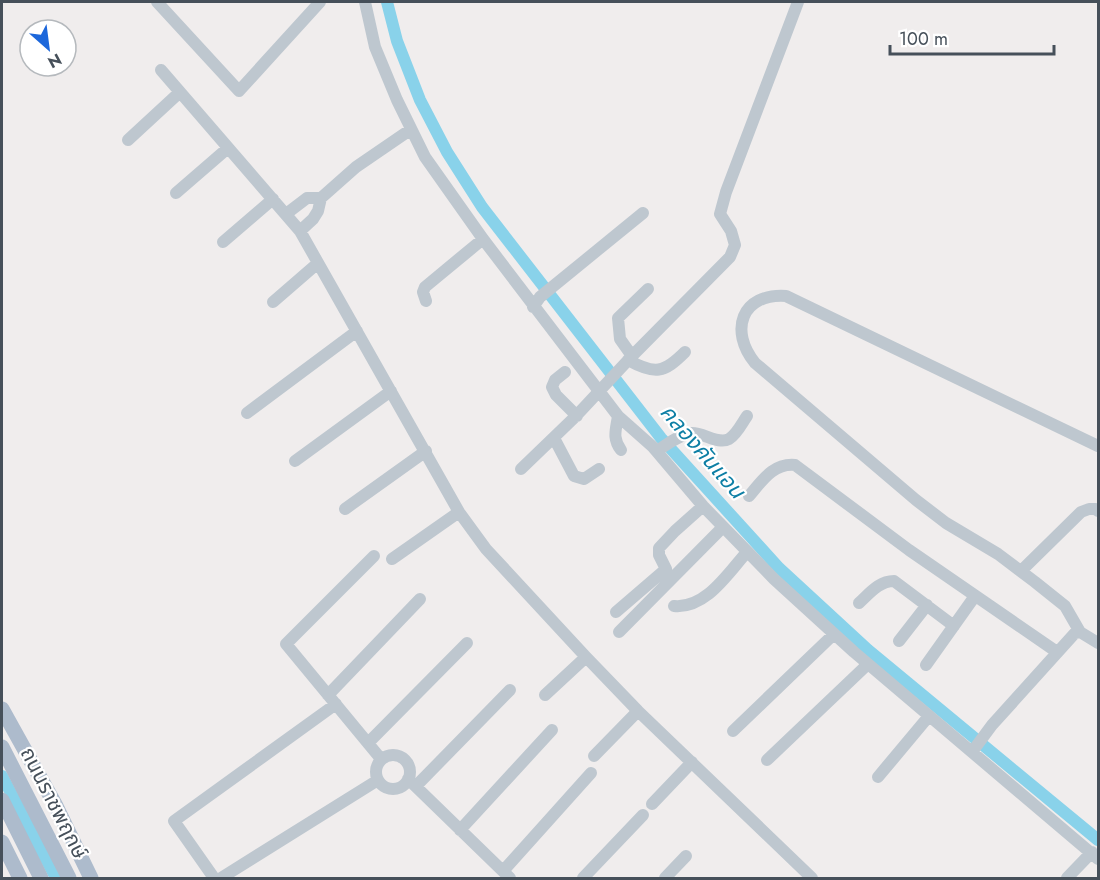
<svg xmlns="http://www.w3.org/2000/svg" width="1100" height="880" font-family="Jost,'Noto Sans Thai',sans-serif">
	<rect width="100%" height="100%" fill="#f0eded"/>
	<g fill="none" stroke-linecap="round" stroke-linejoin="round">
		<path stroke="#89d2ea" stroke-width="12" d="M387,2l10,39 23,59 27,52 35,55 179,231 118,130 89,82 230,190
			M2,776l54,102"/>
		<path stroke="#bec7cf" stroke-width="12" d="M157,2l82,89 81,-89
			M365,2l10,45 22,53 28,57 58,82 135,177 35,31 50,59 71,73 80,73 244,207
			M161,70l139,161 159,281 27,37 100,108 52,54 174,167
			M128,140l52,-48
			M176,193l52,-45
			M286,214l21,-16h14
			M300,231l13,-12 5,-8 3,-13 35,-31 54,-37
			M223,242l50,-43
			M426,301l-3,-9 2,-5 58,-48
			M273,302l45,-39
			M533,307l7,-10 103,-84
			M632,356l-12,-17 -2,-21 30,-29
			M628,360c27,15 36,13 57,-8
			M565,372l-10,8 -3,7 4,8 21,21
			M247,413l110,-82
			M618,416c-2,14 -6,22 3,34
			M554,438l20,38 10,3 15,-10
			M657,451c10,-7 22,-16 34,-18 12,-1 27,12 38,6 8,-5 13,-16 18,-23
			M295,461l96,-70
			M521,469l55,-53 56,-60 98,-99 5,-12 -4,-14 -11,-17 6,-22 72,-190
			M749,496c13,-15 24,-33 46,-31l114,85 148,102
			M345,509l81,-58
			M374,556l-88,88 95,115
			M392,559l67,-47
			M1022,570l59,-58 8,-3h7l2,2
			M859,603c10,-9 20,-22 35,-22l60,45
			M674,606c32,3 54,-33 73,-54
			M616,612l50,-43 -7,-14v-7l16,-17 28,-25
			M619,632l104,-105
			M1080,632l-15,-26 -30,-24 -37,-28 -52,-31 -30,-23 -161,-137c-26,-32 -14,-70 31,-67l312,150
			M899,641l28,-36
			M926,665l49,-69
			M328,695l92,-96
			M545,695l41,-38
			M733,731l101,-97
			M368,743l99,-100
			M972,752l20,-27 83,-92 5,-1 18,11
			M376 772a17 17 0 1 1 34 0a17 17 0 1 1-34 0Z
			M594,756l44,-45
			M767,760l101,-96
			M878,777l51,-61
			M408,779l102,99
			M416,786l94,-96
			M652,804l40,-42
			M460,830l92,-100
			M503,871l88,-98
			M214,878l-40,-57 162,-117
			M221,878l157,-98
			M583,878l60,-63
			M665,878l21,-22
			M1067,878l25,-26"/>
		<path stroke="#adbbcc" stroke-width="15" d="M2,709l54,97 35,72
			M2,747l67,131
			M2,800l39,78
			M2,842l18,36"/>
	</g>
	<g text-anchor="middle" stroke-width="4.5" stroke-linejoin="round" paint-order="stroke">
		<g font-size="21" fill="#46505a" stroke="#fff">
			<text transform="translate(54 803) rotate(63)" y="7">ถนนราชพฤกษ์</text>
		</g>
		<g font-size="22" font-style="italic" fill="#0e7fa5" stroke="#fff">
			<text transform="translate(703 451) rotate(49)" y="8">คลองคันแอน</text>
		</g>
	</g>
	<rect width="1100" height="880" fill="none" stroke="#46505a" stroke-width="6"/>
	<g transform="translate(48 48) rotate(152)"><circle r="28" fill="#ffffff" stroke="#b5b9bd" stroke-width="1.5"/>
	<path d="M0-4.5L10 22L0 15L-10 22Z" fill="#1c67db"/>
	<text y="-9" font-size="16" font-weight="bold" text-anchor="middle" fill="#46505a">N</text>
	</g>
	<path d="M890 45v9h164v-9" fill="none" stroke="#46505a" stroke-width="3"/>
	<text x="899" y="45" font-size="18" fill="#46505a" stroke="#ffffff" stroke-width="4.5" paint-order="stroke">100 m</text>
</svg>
